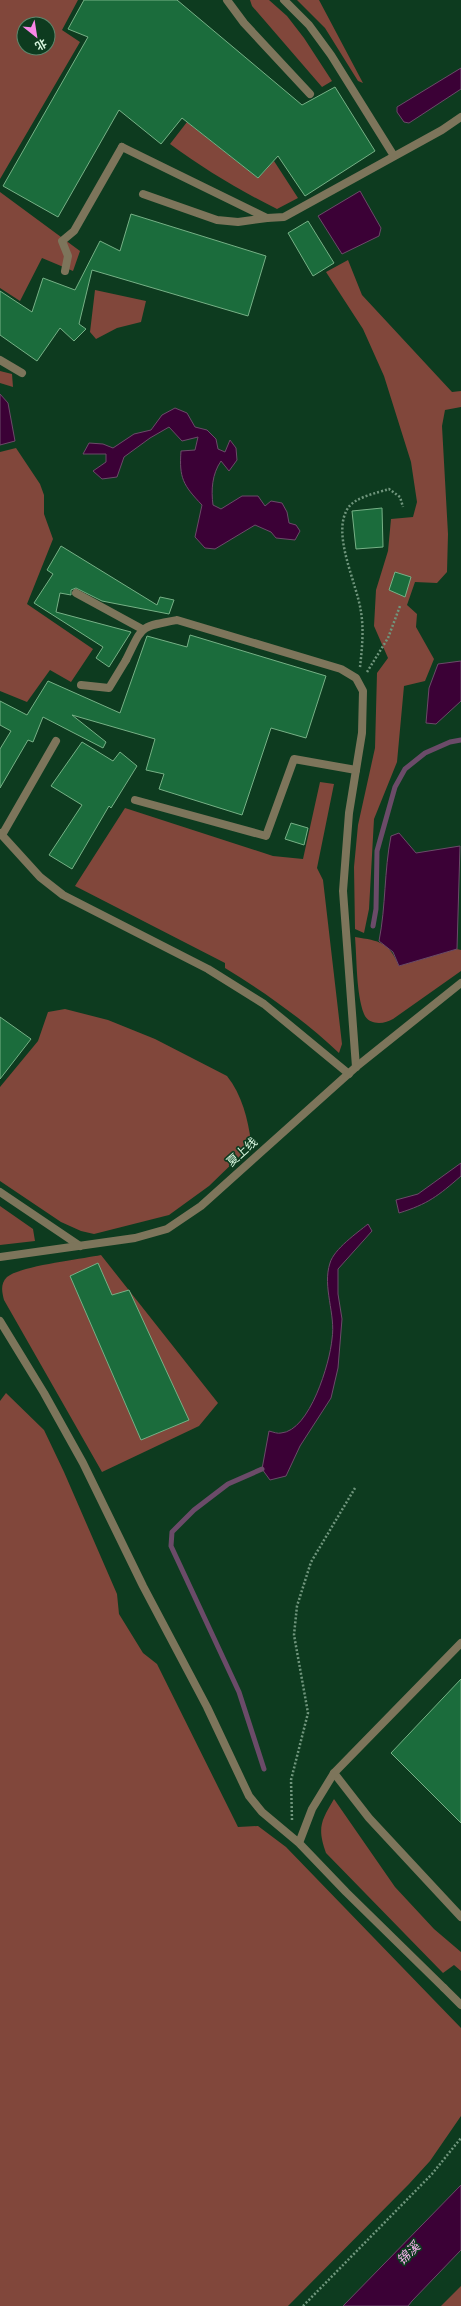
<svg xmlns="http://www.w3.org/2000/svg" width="461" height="2306" font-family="'Work Sans','Noto Sans SC',sans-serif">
	<rect width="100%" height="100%" fill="#0d3b1f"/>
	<path fill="#81473b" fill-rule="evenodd" d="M0,0h78l-16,30 18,12 -80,137zM24,24h24v24h-24z
		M250,0h19l18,16 17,22 28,43 -10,6 -70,-81z
		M297,0h22l44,83 -5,-2 -33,-53z
		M187,122l71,56 16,-17 24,37 -21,11c-38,-19 -73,-40 -107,-65z
		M0,192l80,59 -7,20 -31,-13 -22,43 -20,-13z
		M348,260l14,35 90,97 9,-1v16l-16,3 -3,16 6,108 -1,38 -10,11 -22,-1 -8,23 10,9 -1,13 18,32 -9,22 -21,5 -7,76 -23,57 -5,90 -5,24 -9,-4 -1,-62 4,-42 17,-77 2,-75 11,-15 -14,-32 2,-36 12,-39 3,-32 22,-2 4,-15 -6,-40 -27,-86 -21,-47 -37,-57z
		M95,290l51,11 -5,21 -24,6 -21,11 -6,-7z
		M0,371l12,3 1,13 -13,-4z
		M16,448l24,36 4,11v19l9,25 -26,65 66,45 -22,33 -21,-12 -23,32 -27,-11v-239z
		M320,782l14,2 -17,84 6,12 19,164 -3,9c-35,-33 -73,-60 -114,-85v-5l-150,-77 50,-78 148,48 30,3z
		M355,937c25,4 34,5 44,29l58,-17 4,1v21l-68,48c-8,5 -24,7 -29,-5 -8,-21 -7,-54 -9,-77z
		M65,1009l43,11 47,19 72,37c15,19 21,43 24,66l-11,14 -31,30 -40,29 -75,19 -13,-3 -20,-9 -61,-41v-94l38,-46 10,-29z
		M0,1206l33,23 2,12 -35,4z
		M101,1255l117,148 -19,23 -97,46 -98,-172c-2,-8 -4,-16 3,-23 13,-11 75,-18 94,-22z
		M6,1393l38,37 20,42 53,122 2,20 24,39 14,11 81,163 20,-1 28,21 175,181v88l-31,45 -21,23 -121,122h-288v-905z
		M334,1799l61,88 39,42 27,23v19l-7,-6 -11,8 -117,-120c-9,-25 -5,-32 8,-54z
		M461,2286v20h-20z"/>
	<path fill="#3b0136" stroke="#6b4b69" d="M461,68v21l-52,34 -5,-1 -7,-10v-5z
		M360,191l21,37 -2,8 -37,18 -24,-38z
		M0,394l8,9 7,38 -15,4z
		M175,408l12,5 8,14 12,3 9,9 2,10 7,3 5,-12 6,8 1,12 -8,11 -8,-10c-9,13 -10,29 -8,44l8,4 21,-13h16l7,10 6,-5 11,2 5,9 2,11 7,2 4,6 -5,9 -19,-2 -5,-6 -16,-7 -40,24 -10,-1 -10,-11 7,-32c-19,-20 -23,-27 -21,-54l14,-1 3,-13 -16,4 -13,-14 -19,11 -26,19 -7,20 -15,2 -9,-8 13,-9v-8h-23l6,-11 14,1 10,4 21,-14 17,-4 11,-15z
		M461,661v40l-25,23 -10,-1 3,-35 9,-24z
		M399,833l17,20 44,-7 -3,103 -58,17 -6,-14 -14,-11c7,-35 5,-70 12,-105z
		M461,1163v13c-23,20 -33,28 -62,37l-3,-13 22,-6z
		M368,1224l4,7 -34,38v25l4,25 -4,49 -7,30 -31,48 -14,30 -16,4 -8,-11 7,-38c4,1 9,3 12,2 29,-2 49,-71 51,-94 4,-25 -10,-52 -2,-76 4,-14 27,-30 38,-39z
		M461,2185v65l-49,51 -4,5h-65z"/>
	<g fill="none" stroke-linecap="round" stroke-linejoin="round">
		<path stroke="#6b4b69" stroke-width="5" d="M373,926l3,-17 1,-58 18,-64 10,-18 20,-16 25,-11 11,-2
			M262,1469l-34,15 -34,26 -22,22 -1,14 68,146 25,77"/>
	</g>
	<path fill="#1b6c3c" stroke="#76b186" d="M84,0h93l125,105 33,-18 40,64 -70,45 -27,-40 -20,22 -76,-60 -21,26 -42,-34 -61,107 -55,-31 85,-149 -20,-8z
		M131,214l135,42 -18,60 -156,-46 -13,54 7,5 -12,12 -14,-13 -23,33 -37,-26v-44l32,21 11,-34 32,12 25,-49 20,10z
		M308,221l26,42 -21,13 -25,-43z
		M382,508l1,39 -27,2 -4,-38z
		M61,546l96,59 3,-8 14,3 -5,14 -67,-13 -26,-13 -5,2v5l-11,-2 -4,19 75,20 -22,35 -13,-9 7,-11 -69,-44 19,-29 -6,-4z
		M395,572l16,5 -6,20 -16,-7z
		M190,635l136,41 -20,62 -35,-10 -29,87 -83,-26 5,-15 -18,-4 9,-31 -83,-24 34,27 -3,6 -60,-31 -10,25 -5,-2 -28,48v-39l11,-18 -11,-6v-24l27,14 21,-34 72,32 27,-77 40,11z
		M82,742l31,19 7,-9 17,14 -26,42 -2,-2 -37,63 -23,-14 33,-50 -31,-19z
		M291,823l17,5 -4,17 -19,-6z
		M0,1017l31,22 -31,40z
		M98,1263l14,32 17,-5 60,130 -48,20 -71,-164z
		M461,1679v144l-70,-70z"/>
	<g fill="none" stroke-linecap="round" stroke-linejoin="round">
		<path stroke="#70967d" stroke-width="2.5" stroke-dasharray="2 2" stroke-linecap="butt" d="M360,667c2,-18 4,-37 1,-55 -4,-29 -30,-78 -13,-104 7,-11 29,-15 41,-19l11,8 3,10
			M367,672l21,-34 12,-32
			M292,1820l-1,-40 17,-67 -14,-78 3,-29 14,-44 44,-74
			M303,2306l129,-132 29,-36"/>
		<path stroke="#7d755b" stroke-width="8" d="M227,0l17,23 66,71
			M143,194l74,26 21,2 29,-4
			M65,271l3,-15 -6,-15 12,-10 48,-84
			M76,593l66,36
			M81,685l28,3 17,-28
			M135,800l131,36 28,-77 62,11
			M2,835l54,-94
			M0,1192l80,54
			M334,1773l35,45 92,99"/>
		<path stroke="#7d755b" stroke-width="8" d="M284,0l25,25 22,30 63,101
			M122,147l145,71 17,-1 158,-87 19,-13
			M0,360l22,13
			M126,660c17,-34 12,-33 51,-40l164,49 15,9 7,13 -1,42 -13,80 -6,78 13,176
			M0,833l40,44 23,18 145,74 56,35 85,70
			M0,1321l44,72 39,70 60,123 64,121 42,89 13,16 37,31
			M444,1988l-98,-96 -47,-49 13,-34 22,-36 127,-130"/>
		<path stroke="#7d755b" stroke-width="8" d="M0,1257l135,-19 32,-9 34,-23 155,-139 105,-84
			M444,1988l17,17"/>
	</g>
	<g text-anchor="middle" stroke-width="3.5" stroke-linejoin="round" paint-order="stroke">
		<g font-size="12" fill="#daf8e1" stroke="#0d3b1f">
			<text transform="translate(242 1152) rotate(-42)" y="4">夏上线</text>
		</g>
		<g font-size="13" font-style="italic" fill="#fab4ef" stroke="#0d3b1f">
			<text transform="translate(408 2253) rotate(-45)" y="5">锦溪</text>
		</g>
	</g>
	<g transform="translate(36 36) rotate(150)"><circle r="19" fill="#0d3b1f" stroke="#5f876d"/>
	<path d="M0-3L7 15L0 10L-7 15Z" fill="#f987e9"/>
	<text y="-6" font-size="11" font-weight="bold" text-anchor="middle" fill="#daf8e1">北</text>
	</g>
</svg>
